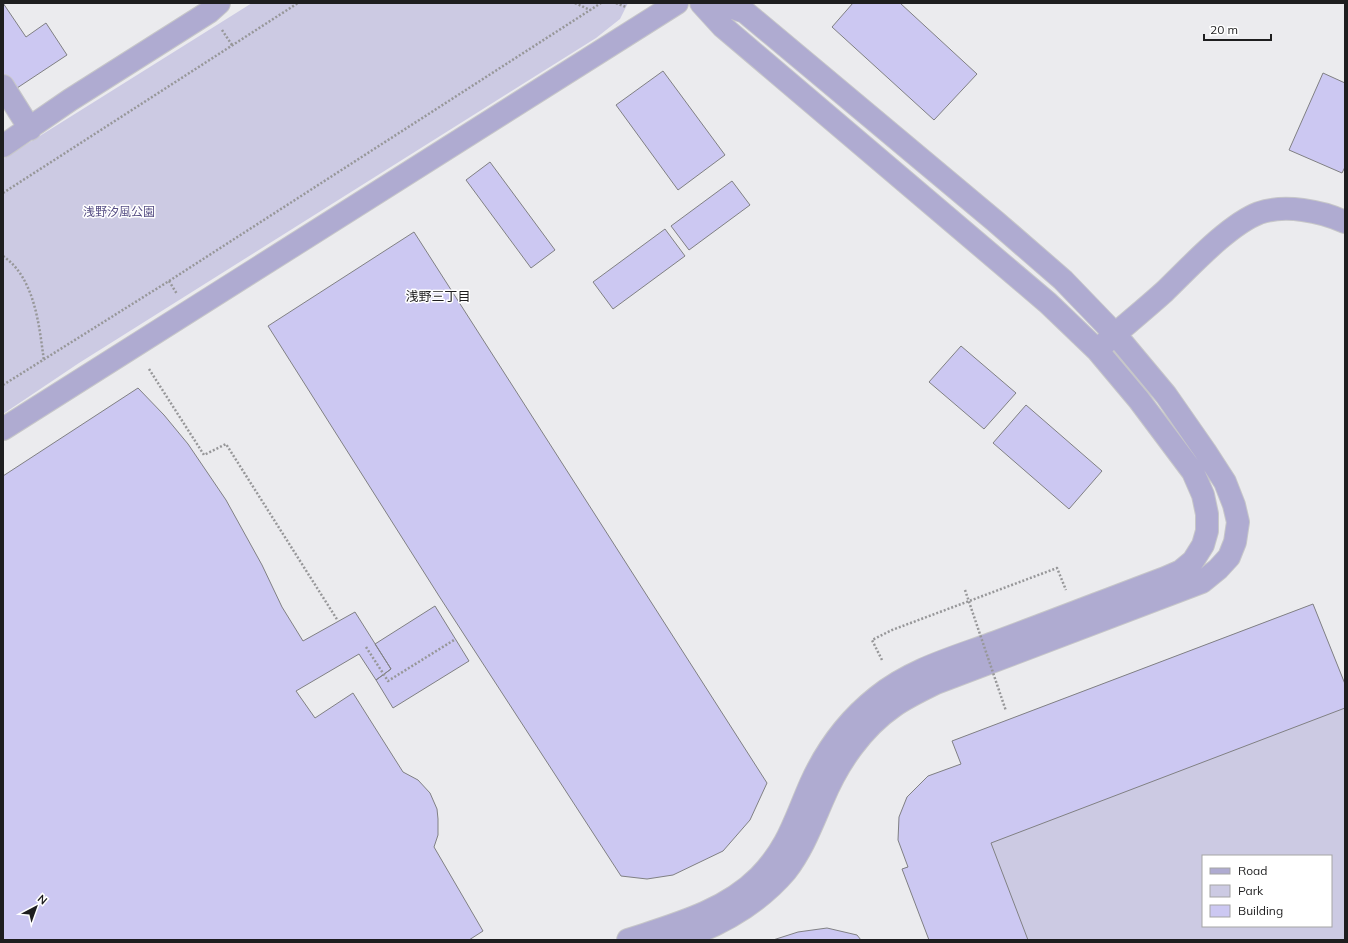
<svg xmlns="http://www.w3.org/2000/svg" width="1348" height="943" font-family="Mulish,'Noto Sans JP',sans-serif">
	<rect width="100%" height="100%" fill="#ebebee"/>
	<path fill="#cccae3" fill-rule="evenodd" d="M252,3h376l-8,16 -24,19 -517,325 -76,51v-255z
		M1313,604l32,80v256h-416l-27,-71 6,-3 -10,-26 1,-23 8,-20 21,-21 33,-12 -9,-23zM1203,856h128v70h-128z"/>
	<path fill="#ccc8f2" stroke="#808083" d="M3,3l23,34 20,-14 21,32 -56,37 -8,-12z
		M853,3h47l77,71 -43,46 -102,-93z
		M663,71l62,84 -47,35 -62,-85z
		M1323,73l22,10v84l-3,6 -53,-23z
		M490,162l65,88 -24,18 -65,-88z
		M732,181l18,24 -61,45 -18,-24z
		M665,229l20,27 -72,53 -20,-27z
		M414,232l353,551 -17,37 -27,31 -50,24 -26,4 -26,-3 -182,-280 -171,-270z
		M961,346l55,47 -32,36 -55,-47z
		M138,388l26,27 24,29 38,56 36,65 20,42 21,34 52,-29 36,57 -15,11 -17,-26 -63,37 19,27 38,-25 50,79 15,8 12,13 7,16 1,10v16l-4,12 49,84 -14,9h-466v-464z
		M1026,405l76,66 -33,38 -76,-66z
		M1313,604l32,80v24l-354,135 37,97h-99l-27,-71 6,-2 -10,-27 1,-23 8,-20 21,-21 33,-12 -9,-23z
		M435,606l34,55 -76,47 -17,-28 15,-11 -16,-25z
		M827,928l30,7 4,5h-88l25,-8z"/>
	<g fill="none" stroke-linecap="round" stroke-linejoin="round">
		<g stroke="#c6c6c9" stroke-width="24">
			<path id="minor" d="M3,86l27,43
				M3,146l67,-46 139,-88 10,-9
				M1104,344c20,-18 40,-34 60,-52 25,-24 64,-67 95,-79 26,-9 62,-2 86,9
				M3,429l674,-426
				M628,940c45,-15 96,-28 131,-63 29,-29 36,-58 52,-94 15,-33 37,-63 66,-86 34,-28 79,-40 119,-55 57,-21 113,-43 169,-64l16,-7 12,-10 10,-16 4,-14v-17l-4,-19 -10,-23 -54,-72 -42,-50 -49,-47 -326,-277 -21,-23
				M677,940c42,-14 80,-35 109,-69 17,-22 26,-47 37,-72 15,-36 39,-71 71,-93 13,-9 28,-16 42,-23l266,-101 16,-13 11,-12 6,-15 3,-20 -4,-17 -9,-23 -20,-31 -39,-56 -51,-61 -52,-54 -68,-59 -250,-209 -26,-9"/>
		</g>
		<path stroke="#979799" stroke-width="2.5" stroke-dasharray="2 2" stroke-linecap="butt" d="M575,3l15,7
			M616,3l10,4
			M222,30l10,15
			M3,193l295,-190
			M3,256c32,22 36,69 41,105
			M169,281l8,13
			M149,369l55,86 22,-11 112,177
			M3,385l166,-104 432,-278
			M366,647l22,34 66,-41
			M882,660l-10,-20 20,-10 165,-62 9,22"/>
		<use href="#minor" stroke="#afabd1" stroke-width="22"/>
		<path stroke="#979799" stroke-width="2.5" stroke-dasharray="2 2" stroke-linecap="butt" d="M965,590l41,121"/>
	</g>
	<g text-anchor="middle" stroke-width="3" stroke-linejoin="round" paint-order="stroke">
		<g font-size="12" fill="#554d84" stroke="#fff">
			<text x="119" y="216">浅野汐風公園</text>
		</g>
		<g font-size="13" fill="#1e1e1f" stroke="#fff">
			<text x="438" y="301">浅野三丁目</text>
		</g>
	</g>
	<rect width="1348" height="943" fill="none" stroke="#1e1e1f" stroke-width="8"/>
	<rect x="1202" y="855" width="130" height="72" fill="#ffffff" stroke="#a5a5a5"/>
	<rect x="1210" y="868" width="20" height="6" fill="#afabd1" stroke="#a5a5a5"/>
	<text x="1238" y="875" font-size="12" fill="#1e1e1f">Road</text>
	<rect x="1210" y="885" width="20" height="12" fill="#cccae3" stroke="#a5a5a5"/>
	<text x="1238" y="895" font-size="12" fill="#1e1e1f">Park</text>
	<rect x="1210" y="905" width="20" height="12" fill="#ccc8f2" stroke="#a5a5a5"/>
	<text x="1238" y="915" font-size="12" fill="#1e1e1f">Building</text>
	<g transform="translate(36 907) rotate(41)" stroke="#ffffff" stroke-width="3" paint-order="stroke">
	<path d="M0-3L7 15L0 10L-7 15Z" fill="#1e1e1f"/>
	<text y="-6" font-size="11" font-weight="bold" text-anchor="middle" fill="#1e1e1f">N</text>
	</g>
	<path d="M1204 34v6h67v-6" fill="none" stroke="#1e1e1f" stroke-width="2"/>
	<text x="1210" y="34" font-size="12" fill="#1e1e1f" stroke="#ffffff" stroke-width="3" paint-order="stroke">20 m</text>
</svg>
